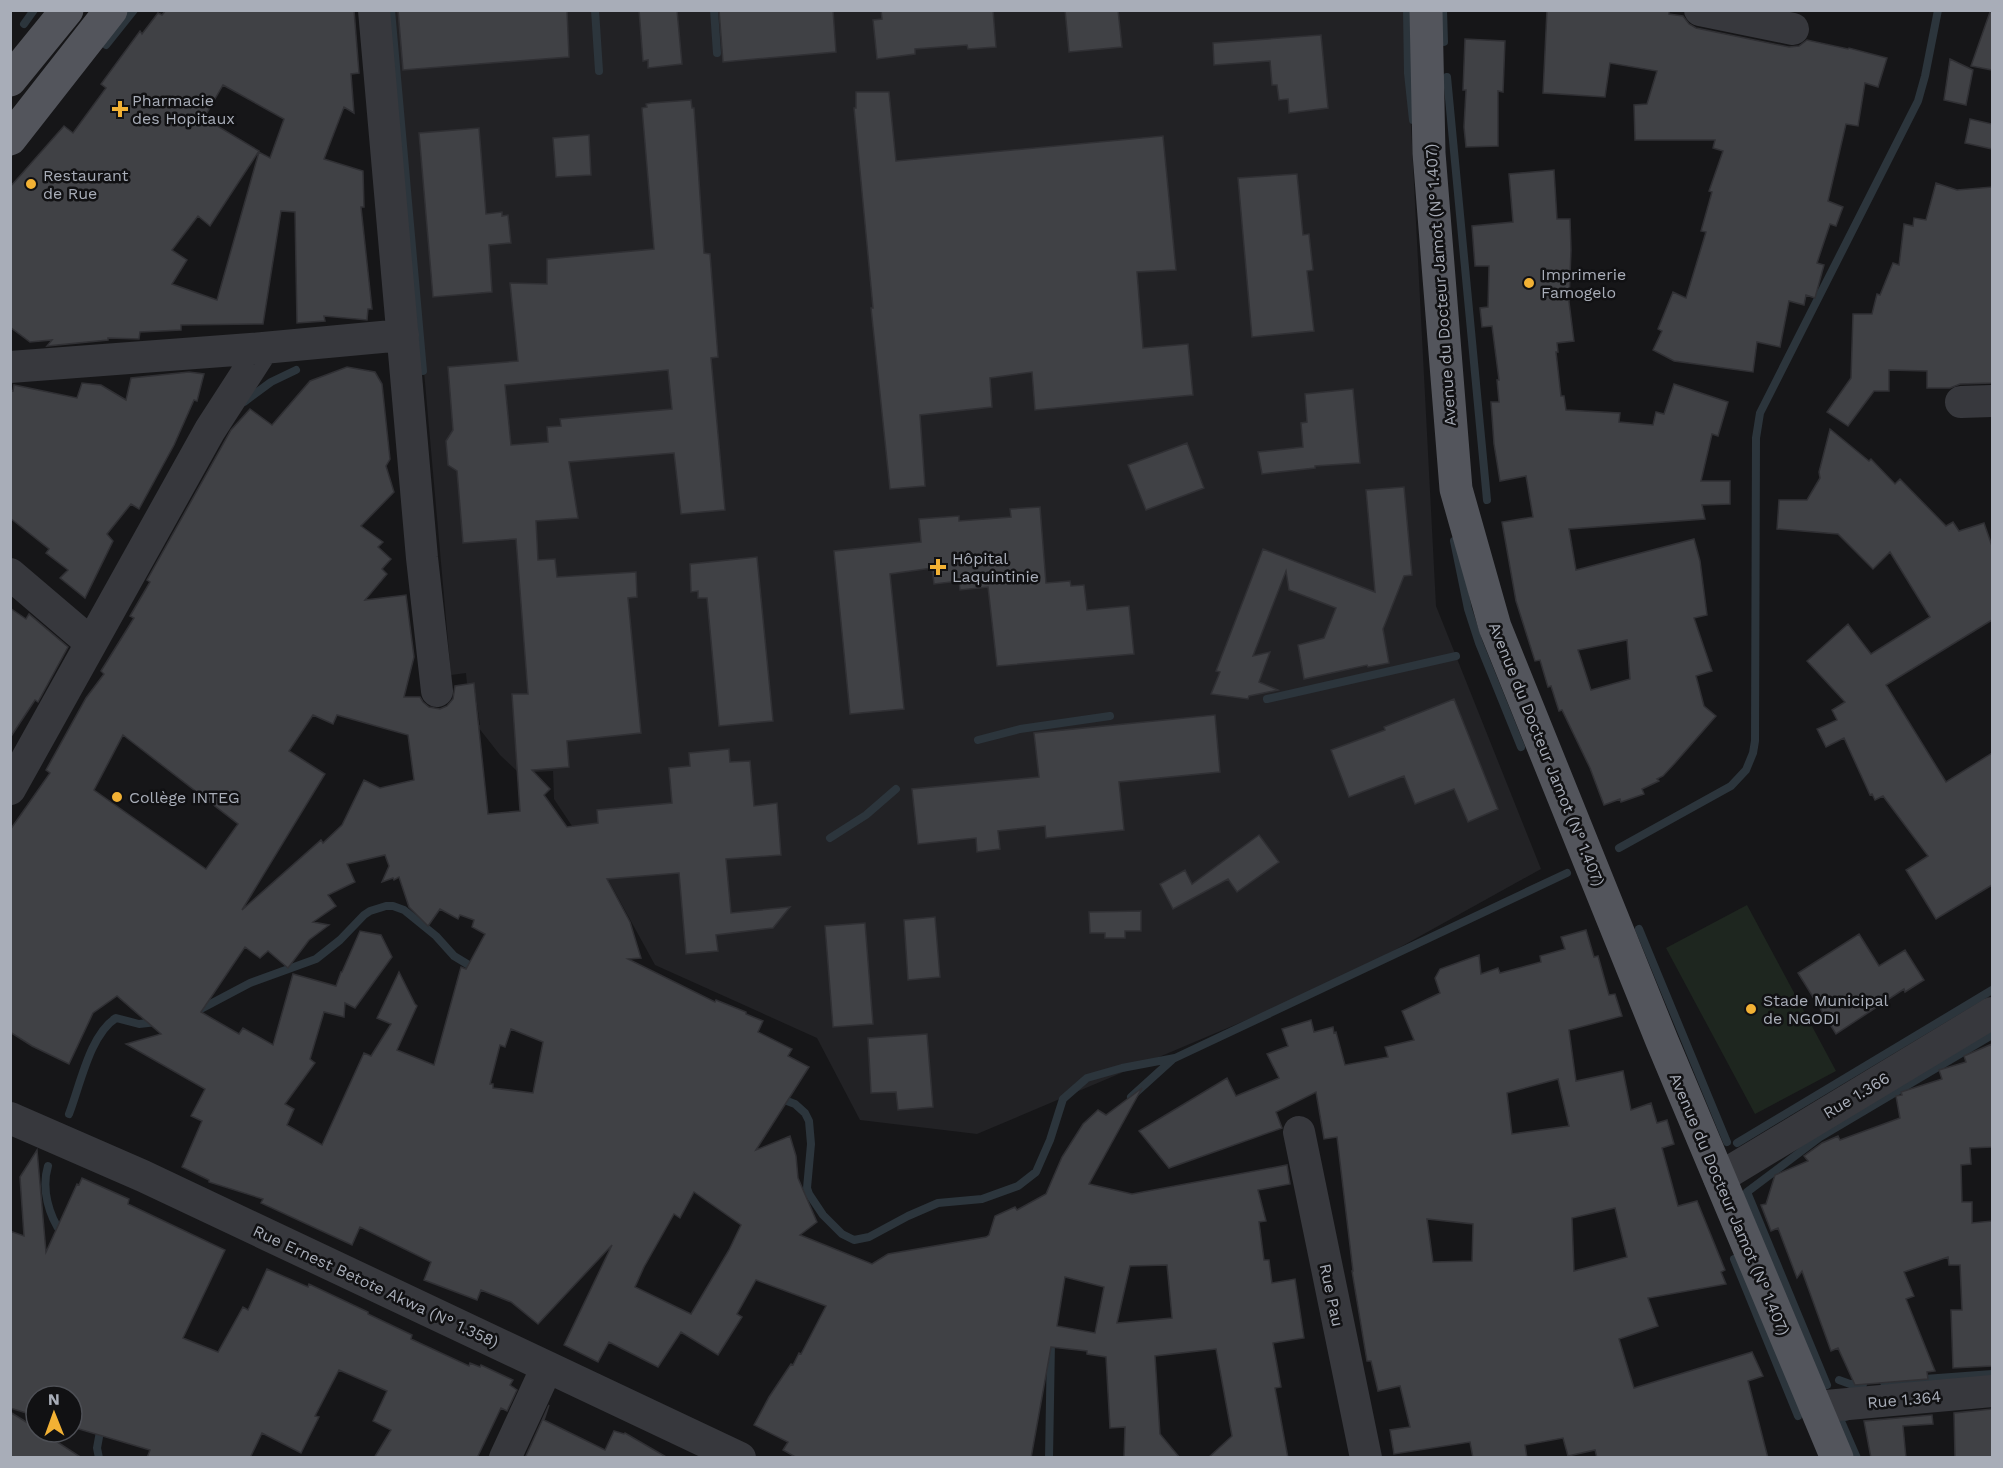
<svg xmlns="http://www.w3.org/2000/svg" width="2003" height="1468" font-family="'Work Sans',sans-serif">
	<rect width="100%" height="100%" fill="#161618"/>
	<path fill="#222225" d="M392,11h1019l-1,96 26,499 105,263 -200,111 -364,154 -117,-14 -43,-82 -162,-73 -45,-82 -56,-84 -1,-28 -34,2 -19,-18 -22,-28 -1,-2h3l-6,-42 -7,1 -1,-11 -15,2z"/>
	<path fill="#1e261f" d="M1747,905l89,166 -81,43 -89,-166z"/>
	<g fill="none" stroke-linecap="round" stroke-linejoin="round">
		<path stroke="#2c353c" stroke-width="8" d="M391,10l32,361
			M595,10l4,61
			M714,10l3,43
			M1407,10l1,63 5,47
			M1443,10l1,32
			M24,24l10,-14
			M106,45l28,-35
			M1447,77l40,423
			M244,402l27,-20 25,-12
			M1454,541l14,68 11,34 42,104
			M1267,699l189,-43
			M978,740l42,-11 90,-13
			M830,838l36,-23 30,-26
			M1619,848l112,-62 15,-16 7,-17 2,-12 1,-303 4,-25 158,-312 7,-25 13,-66
			M1639,929l88,213
			M197,1011l53,-28 66,-24 24,-19 24,-25 6,-4 16,-5h7l11,4 32,26 18,20 23,14
			M1131,1097l42,-38
			M779,1098l16,6 10,9 4,8 2,23 -4,44 2,6 14,21 19,19 12,6 15,-3 39,-21 30,-13 44,-4 36,-13 18,-14 14,-32 13,-41 24,-21 35,-10 53,-10 392,-185
			M69,1114c11,-28 21,-80 47,-96l23,6 18,-2
			M1737,1143l255,-153
			M48,1166c-7,23 1,50 14,68
			M1734,1259l64,157
			M1839,1380l11,4h13
			M1884,1382l108,-8
			M1827,1385l-80,-193 73,-55 172,-102
			M1849,1416l-7,2 -1,3 16,37
			M99,1458l-2,-10 4,-22
			M1049,1458l2,-116"/>
	</g>
	<path fill="#404145" stroke="#303034" stroke-width="1.5" fill-rule="evenodd" d="M166,10h188l5,63 -8,1 3,39 -10,-6 -20,52 39,12 1,36h-3l11,102h-4l-1,11 -43,-4 1,5 -28,2 -2,-111 -14,-1 -18,113 -82,1v5l-41,2 -1,7 -31,-1v2l-61,6 5,-6 -22,2 -20,-15v-140l54,-61 9,7 33,-45 -5,-4 39,-53 2,3 16,-21 4,2zM223,85l61,34 -14,39 -11,-6 -42,148 -45,-16 15,-24 -15,-10 26,-34 12,10 49,-75 -55,-33z
		M398,10h169l2,47 -166,13z
		M639,10h38l5,54 -34,4v-8l-5,1z
		M719,10h114l3,42 -113,10z
		M881,10h112l3,37 -28,2 -1,-4 -52,4v5l-38,5 -4,-39 9,-1z
		M1065,10h53l4,37 -53,5z
		M1547,10h122v4l14,2 6,8 7,4 93,19 10,-1 8,-6 41,9 1,-1 38,10 -9,29 -13,-4 -7,43 -12,-2 -18,77 15,6 -7,19 -6,-2 -13,39 7,2 -9,33 -9,-3 -2,10 -15,-4 -9,46 -23,-5 -4,30 -79,-11 -21,-11 9,-19 -4,-2 15,-37 13,6 20,-66 -5,-1 11,-39 -3,-1 14,-40 -10,-3 2,-8h-80l-1,-35 13,-1 10,-33 -47,-8 -5,34 -62,-4z
		M1990,12h2v58l-21,-4z
		M1321,35l7,73 -39,5 -1,-14 -9,1 -2,-15h-5l-2,-24 -56,4 -1,-22z
		M1465,39l40,2 -2,51 -5,-1v55l-32,1 -2,-20 2,-37h-3z
		M1950,59l23,11 -7,35 -22,-5z
		M856,92h33l7,69 267,-25 13,134 -39,2 6,76 45,-4 5,51 -158,15 -3,-38 -42,6 2,29 -72,8 5,71 -35,3 -17,-162 -2,-19h2l-19,-200h2z
		M691,100l1,8h2l10,145 6,1 8,103 -7,1 14,152 -44,4 -7,-61 -105,9 9,56 -42,3 2,39 17,-1 2,18 79,-5 1,25 -9,1 13,135 -74,8 2,26 -37,3 18,19 -6,6 23,32 31,-4 -1,-13 75,-7 -3,-35 21,-2 -1,-13 40,-4 1,13 20,-1 4,45 23,-3 4,52 -55,4 5,54 59,-6 -17,21 -57,7 2,16 -32,3 -7,-81 -72,6 23,43 11,36 -13,1 87,43 1,-2 30,12v2l17,7 -5,11 34,17 -4,7 21,11 -53,83 34,-14 6,20 2,22 19,44 -17,13 72,29 16,-10 98,-17 3,-2 6,-19 20,-9 2,3 29,-16 16,-37 21,-33 15,-14 8,5 36,-27 -53,96 43,10 155,-29 3,19 -32,6 8,31 -7,1 5,38h5l3,23 23,-4 9,59 -31,5 8,44 -6,1 13,70h-80l24,-22 -16,-87 -61,7 5,78 20,24h-56l1,-31 -15,1 -4,-71 -19,-3v-3l-36,-4 -20,111h-234l-14,-8 5,-8 -34,-17 15,-28 22,-33 2,1 6,-12 2,1 25,-48 -70,-26 -19,34 5,3 -24,38 -37,-23 -23,35 -49,-25 -11,20 -34,-17 48,-100 -74,79 -27,-22 -30,-12 -4,10 -53,-20 7,-18 -71,-35 -8,18 -91,-42 2,-4 -54,-17v-2l-27,-13 20,-46 -11,-5 14,-27 -79,-45 35,-10 -44,-38 -24,17 -24,51 -37,-18 -22,-14v-202l40,-57 -4,-3 40,-72 18,-24 -3,-3 33,-53 -4,-2 20,-34 -3,-2 84,-150 19,-21 22,16 38,-44 37,-14 28,5 7,12 8,75 -4,7 8,26 -33,34 22,16 -5,5 13,12 -9,10 5,5 -22,26 41,-5 8,62 -10,40h16l3,5 6,5 11,2 7,-3 6,-7 2,-13 19,-3 14,131 32,-3 -8,-117h16l-12,-155 -53,4 -6,-72 -9,-6 -2,-24 7,-11 -5,-63 70,-6 -8,-78 37,1v-25l107,-10 -12,-141 5,-1 -1,-3 5,-1zM668,370l4,39 -112,10 1,7 -14,1 1,15 -37,3 -6,-60zM313,715l20,9 4,-9 71,20 6,45 -34,8 -16,-8 -22,45 -19,18 -2,-3 -79,70 83,-136 -36,-23zM123,735l115,89 -32,45 -112,-79zM385,855l4,11 -7,16 11,-4 1,2 5,-3 10,30 19,19 12,-17 18,10 2,-4 14,5 -2,7 13,7 -19,35 -5,-2 -27,98 -37,-15 20,-44 -2,-2 -16,-32 -22,46 14,6 -20,32 -7,-3 -42,92 -35,-20 7,-16 -9,-5 30,-41 -5,-4 14,-47 20,5 1,-14 10,5 37,-51 -11,-22 -21,-4 -18,41h-1l-5,14 -43,-12 -20,71 -30,-17 -4,6 -38,-22 44,-65 15,11 8,-7 20,17 21,-28 20,-15 -16,-3 23,-16 -8,-11 27,-13 -8,-18zM511,1029l32,13 -10,51 -40,-5v-4h-3l10,-39 5,2zM694,1192l47,33 -12,25 -38,64 -56,-27 9,-20 30,-53 6,4zM1167,1265l5,53 -55,5 13,-57zM1065,1277l39,10 -9,46 -38,-7z
		M1970,119l22,5v25l-27,-6z
		M479,128l7,86 16,-2v4l6,-1 3,28 -22,2 3,47 -59,5 -14,-164z
		M589,135l2,40 -35,2 -3,-39z
		M1554,170l3,49h13l1,31 -2,52 5,39 -17,2 1,9h-2l5,44h3l2,14 54,3 -1,9 34,3 3,-13 8,2 10,-30 54,18 -10,34 -6,-2 -11,47h29v23l-28,1 3,14 -136,10 7,41 118,-31 6,22 7,54 -13,3 18,53 -16,5 8,30 12,10 -41,47 -12,13 -6,3 2,2 -17,8 2,5 -23,8 -1,-3 -16,6 -14,-37 -28,-58 -3,1 -8,-25 -3,1 -8,-27 -5,1 -19,-60 -14,-79 31,-5 -7,-41 -26,5 -6,-37 -3,-42h8l-2,-22h2l-7,-54 -10,1 -2,-19 8,-1 1,-41h-14l-3,-40 41,-4 -4,-48zM1627,640l3,39 -39,11 -13,-40z
		M1297,174l6,61 6,-1 4,36 -6,1 7,60 -62,6 -14,-159z
		M1936,183l21,7 35,-3v196l-32,1 -10,4h-23v-17l-38,-1v21h-15l-26,35 -21,-14 24,-34 2,-64h19l5,-20 3,1 13,-32 6,2 5,-41 9,2 1,-8 12,2z
		M189,372l15,2 -7,27 -3,-1 -20,45 -35,64 -8,-5 -24,30 6,7 -28,57 -25,-20 8,-8 -22,-17 3,-4 -39,-31v-128l3,1 1,-6 63,13 5,-15 19,2 25,15 5,-22z
		M1353,389l7,74 -45,3v2l-53,6 -4,-22 45,-5 -2,-24 6,-1 -2,-28z
		M1830,429l39,32 2,-2 24,25 5,-5 46,47 7,-4 6,9 25,-8 8,23v74l-106,65 60,97 46,-29v132l-56,34 -30,-49 22,-14 -45,-60 -8,4 -3,-6 -2,1 -26,-57 -18,9 -9,-18 20,-9 -5,-10 13,-8 -38,-41 41,-37 23,30 59,-37 -40,-65 -17,17 -35,-35 -61,-5 2,-29h28l13,-22 -1,-6z
		M1187,443l17,45 -58,22 -18,-45z
		M1404,487l8,88 -8,1 -21,53 6,34 -21,4 -1,-2 -63,14 -6,-34 26,-7 12,-30 -47,-18 -3,-19 -33,85 17,-4 -11,30 19,8 -29,6 -1,3 -37,-5 9,-22 -4,-1 47,-122 112,43 -9,-102z
		M1040,507l6,76 24,-2 1,5 13,-1 3,25 42,-4 5,48 -137,12 -9,-79 -28,3 -1,-9 -25,3 -2,-16 -42,6 14,135 -54,5 -16,-163 87,-9 -2,-23 40,-3v5l52,-4 -1,-8z
		M757,557l16,164 -54,5 -12,-128h-9v-7l-7,1 -1,-28z
		M10,608l16,11 3,-5 39,33 -30,55 -3,-2 -25,38z
		M1454,699l44,110 -30,13 -14,-33 -39,15 -11,-28 -55,21 -18,-47 54,-20 -1,-3z
		M1215,715l5,57 -101,10 5,48 -78,8 -1,-12 -47,5 2,18 -23,3 -1,-14 -58,6 -6,-55 127,-12 -5,-44z
		M1259,835l20,27 -42,30 -9,-13 -55,30 -13,-25 25,-14 7,14z
		M1141,911v20h-16v7h-20v-5h-15l-1,-21z
		M935,917l5,60 -32,3 -4,-60z
		M865,923l8,101 -40,3 -8,-101z
		M1586,930l8,27 4,-1 11,39 6,-1 7,22 -53,14 7,51 47,-10 8,39 20,-7 6,20 10,-3 7,24 -12,4 16,58 19,-5 28,69 -4,2 5,12 -78,14 10,28 -39,13 15,49 118,-36 11,24 -15,5 20,77h-171l-2,-8 -27,6 -5,-18 -38,7 2,13h-54l-3,-16 -76,12 -4,-24 20,-3 -10,-41 -22,5 -7,-30h-4l-15,-90h1l-16,-134 -13,2 -8,-47 -40,20 6,16 -113,40 -30,-37 88,-53 9,18 43,-18 -12,-24 21,-8 -6,-17 29,-9 3,12 19,-5 1,6 2,-1 9,33 43,-8 -3,-10 29,-7 -12,-29 38,-18 -5,-15 5,-9 39,-14 2,19 17,-6 2,5 41,-11 -1,-6 25,-7 -4,-12zM1558,1079l11,47 -57,8 -5,-41zM1615,1208l12,49 -53,14 -2,-53zM1427,1219l46,5 -1,37 -39,1z
		M1859,934l20,32 26,-16 19,30 -19,12 -1,-3 -68,45 -38,-61z
		M927,1034l6,73 -35,3 -2,-18 -25,1 -3,-55z
		M1992,1044v103l-22,1 1,16 -10,1 1,37h10v21l20,-2v145l-39,2 -2,-58h11l-2,-45h-11l-1,-8 -44,15 10,24 -8,3 29,72 -8,1 1,7 -73,6 -17,-37 -7,3 -29,-80 -5,7 -19,-50 -7,3 -10,-26 5,-1 9,-29 33,-14 -4,-5 18,-13 16,-7 2,4 60,-22 -4,-22 6,-1 -1,-3 41,-13 -3,-9 27,-8 -2,-6z
		M37,1150l9,102 31,-68 2,1 3,-7 47,21 -1,5 97,46 -42,88 35,14 25,-45 5,3 19,-41 41,18 1,-3 59,28v2l44,21 -1,4 58,27 1,-3 10,4 1,-2 32,15 -3,5 7,5 -10,21 -6,-3 -24,50h-103l17,-28 -18,-9 14,-30 -48,-21 -24,46 4,1 -18,36 -39,-20 -12,25h-103l3,-8 -78,-23v-31h-36v20l-26,-8v-177l14,5 -4,-59z
		M549,1405l-5,15 61,30 9,-19 10,3 1,-1 43,25h-143z
		M1992,1409v49h-37l-1,-45z
		M10,1412l26,16v4h6l40,26h-72z
		M1932,1415l1,9 -30,2 3,32h-35l-7,-37z"/>
	<g fill="none" stroke-linecap="round" stroke-linejoin="round">
		<path stroke="#37383d" stroke-width="32" d="M374,10l48,548 15,133
			M1700,10l93,19
			M10,367l253,-19 140,-13
			M1961,402l31,-1
			M10,574l81,69
			M10,789l200,-359 53,-82
			M10,1118l133,58 597,282
			M1299,1132l67,326
			M1719,1178l273,-165
			M1815,1407l177,-16
			M505,1458l42,-91"/>
		<path stroke="#53555c" stroke-width="33" d="M1426,10l3,143 27,336 39,138 167,414 175,417
			M10,80l57,-70
			M10,139l101,-129"/>
	</g>
	<g fill="#f2b134" stroke="#111113" stroke-width="2">
		<path d="M117 100h6v6h6v6h-6v6h-6v-6h-6v-6h6z"/>
		<circle cx="31" cy="184" r="6"/>
		<circle cx="1529" cy="283" r="6"/>
		<path d="M935 558h6v6h6v6h-6v6h-6v-6h-6v-6h6z"/>
		<circle cx="117" cy="797" r="6"/>
		<circle cx="1751" cy="1009" r="6"/>
	</g>
	<g text-anchor="middle" stroke-width="5" stroke-linejoin="round" paint-order="stroke">
		<g font-size="16" fill="#a8adb8" stroke="#111113" text-anchor="start">
			<text x="132" y="106">Pharmacie<tspan x="132" dy="18">des Hopitaux</tspan></text>
			<text x="43" y="181">Restaurant<tspan x="43" dy="18">de Rue</tspan></text>
			<text x="1541" y="280">Imprimerie<tspan x="1541" dy="18">Famogelo</tspan></text>
			<text x="952" y="564">Hôpital<tspan x="952" dy="18">Laquintinie</tspan></text>
			<text x="129" y="803">Collège INTEG</text>
			<text x="1763" y="1006">Stade Municipal<tspan x="1763" dy="18">de NGODI</tspan></text>
		</g>
		<g font-size="16" fill="#a8adb8" stroke="#111113">
			<text transform="translate(1440 285) rotate(-94)" y="6">Avenue du Docteur Jamot (N° 1.407)</text>
			<text transform="translate(1547 754) rotate(68)" y="6">Avenue du Docteur Jamot (N° 1.407)</text>
			<text transform="translate(1856 1095) rotate(-31)" y="6">Rue 1.366</text>
			<text transform="translate(1730 1204) rotate(67)" y="6">Avenue du Docteur Jamot (N° 1.407)</text>
			<text transform="translate(376 1286) rotate(25)" y="6">Rue Ernest Betote Akwa (N° 1.358)</text>
			<text transform="translate(1332 1295) rotate(78)" y="6">Rue Pau</text>
			<text transform="translate(1904 1399) rotate(-5)" y="6">Rue 1.364</text>
		</g>
	</g>
	<rect width="2003" height="1468" fill="none" stroke="#a8adb8" stroke-width="24"/>
	<g transform="translate(54 1414) rotate(359)"><circle r="28" fill="#111113" stroke="#4d4f55" stroke-width="1.5"/>
	<path d="M0-4.5L10 22L0 15L-10 22Z" fill="#f2b134"/>
	<text y="-9" font-size="16" font-weight="bold" text-anchor="middle" fill="#a8adb8">N</text>
	</g>
</svg>
